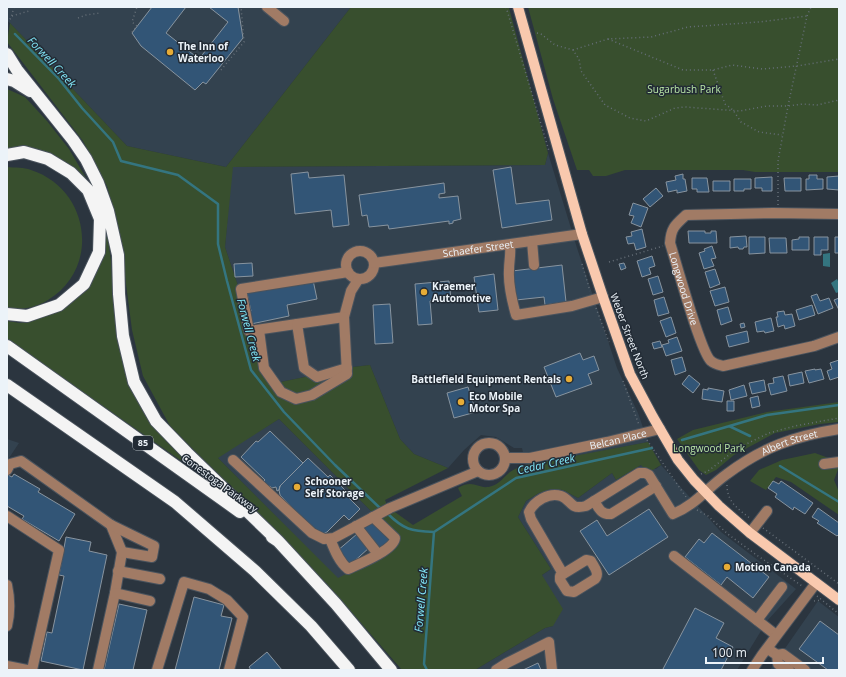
<svg xmlns="http://www.w3.org/2000/svg" width="846" height="677" font-family="'Open Sans',sans-serif">
	<rect width="100%" height="100%" fill="#2b353f"/>
	<path fill="#33424f" d="M7,7h344l-125,160 -99,-21 -120,-126z
		M548,153l29,95 40,120 21,45 10,29 -122,24 -4,-18h-8l-18,-11 -15,-2 -17,15 -16,18 -34,-14 -14,-15 -30,-74 -17,2 -82,17 -46,-137 7,-80 313,-2z
		M279,419l121,121 -7,10 -55,29 -121,-122z
		M7,439l12,4 -12,18z
		M641,465l15,4 5,-4 60,67 75,57 -29,32 -30,49h-262l70,-42 8,-2 -11,-51 9,-6 -33,-52 8,-16 13,-8 12,-4 12,1 15,8 34,-25 4,7z
		M818,601l21,16v53h-69z"/>
	<path fill="#384f2e" fill-rule="evenodd" d="M351,7l158,1 39,145 -3,12 -312,2 -8,80 46,137 82,-17 17,-2 30,74 14,15 34,14 -63,32 3,7 25,18 49,-29 -4,-8c17,-10 20,3 34,-2 7,-2 12,-9 18,-14 3,-2 7,-4 11,-6l127,-24 13,23 -10,6 -6,-2 -4,-4 -25,15 -4,-7 -34,25 -15,-8 -12,-1 -12,4 -13,8 -8,16 33,52 -9,6 21,34 -10,17 -8,2 -70,42h-73l-75,-86 -157,-158 -27,-50 -11,-46 -13,-100 -12,-44 -24,-45 -76,-99 3,-19 117,123 99,21zM279,419l121,121 -7,10 -55,28 -120,-120z
		M528,7h311v165h-84l-12,-2h-118l-19,6h-13l-4,-6h-12l-24,-71z
		M7,89l18,8 22,24 22,28 24,41 -17,-17 -69,-22z
		M7,167c8,1 17,0 24,3 59,19 70,98 17,130 -12,8 -27,9 -41,10z
		M106,224l5,37 3,50 5,30 11,38 65,87 -2,3 -186,-130v-18l13,2 27,-7 21,-11 33,-45z
		M839,402v20l-19,2 -45,9 -41,22 -18,15 -10,5 -7,-5 -22,-31 16,-9 74,-18z
		M815,453l19,7 5,7 -5,13 5,12v23l-48,-33 -15,-5 -10,13 -16,-9 9,-11 23,-10z"/>
	<path fill="#347580" d="M830,253v14l-7,-1v-12z
		M837,279l2,4v9l-3,1 -5,-10z"/>
	<g fill="none" stroke-linecap="round" stroke-linejoin="round">
		<path stroke="#347580" stroke-width="2.5" d="M15,34l44,45 23,29 31,34 8,19 57,14 40,29v40l9,37 24,89 33,42 51,53 46,44
			M729,426l21,10
			M682,440l85,-25 72,-10
			M780,466l59,36
			M387,513c17,17 24,18 47,19
			M434,532l82,-54 136,-30
			M427,670l-3,-6 10,-132"/>
	</g>
	<path fill="#325576" stroke="#88949f" d="M152,7h34l-20,26 33,26 29,-37 -19,-15h29l5,31 -37,46 -3,-2 -8,8 -54,-44 -9,-13z
		M511,167l5,37 33,-4 3,20 -50,8 -9,-58z
		M308,172l1,6 35,-3 5,50 -16,2 -2,-17 -36,4 -4,-40z
		M683,174v5h2l2,12 -10,2v-3l-9,2 -2,-10 10,-2 -1,-4z
		M809,175h8v4h6v10l-17,1v-11h3z
		M839,176v14l-12,-1v-12z
		M772,177v14h-10v-3h-7v-10z
		M692,178h15l2,14h-12v-3h-5z
		M784,178h17v13h-16z
		M734,179h17v10h-7v2h-10z
		M713,181h17v10h-17z
		M444,183l1,10 -6,1v4l19,-2 3,23 -8,2v2l-4,1v-3l-60,8 -1,-4 -19,2 -2,-12 -5,1 -3,-21z
		M656,188l7,8 -13,11 -7,-8z
		M633,203l15,5 -7,19 -10,-4 3,-7 -5,-1z
		M642,229l4,18 -10,3 -2,-7 -6,1 -2,-7 6,-1 -1,-4z
		M688,231h17v2h6v-2h5l1,12h-28z
		M746,236l1,11h-3l-1,2h-4l-1,-2 -8,1v-11z
		M749,237h16v16l-16,1z
		M799,237h10v13h-17v-10l7,-1z
		M814,237h14v13h-7v5h-7z
		M835,237h4v16h-4z
		M769,238h17l1,15h-17z
		M712,246l4,12 -5,1 3,7 -10,3 -5,-16 6,-2 -1,-2z
		M652,256l3,10 -6,2 2,6 -9,3 -5,-16z
		M252,263l1,13 -18,1 -1,-13z
		M624,263l2,5 -5,2 -2,-6z
		M562,265l4,37 -21,3 -1,-8 -28,3 -4,-29z
		M715,269l5,15 -10,4 -5,-16z
		M494,274l4,36 -19,2 -5,-35z
		M658,276l5,16 -10,3 -5,-16z
		M313,280l4,19 -30,6 2,11 -38,8 -2,-12 2,-1 -4,-18z
		M449,281l2,18 -21,2 2,23 -14,1 -3,-41z
		M725,287l4,15 -14,4 -5,-15z
		M817,294l3,7 9,-3 4,10 -15,6 -7,-18z
		M664,297l5,16 -11,3 -4,-16z
		M839,298v12l-5,-10z
		M390,304l3,39 -18,1 -2,-39z
		M812,305l3,10 -16,5 -3,-10z
		M728,307l4,14 -11,4 -4,-15z
		M784,311l1,4 7,-1 3,12 -10,3 -1,-4 -6,2 -2,-10h2l-1,-5z
		M671,317l5,16 -10,4 -6,-16z
		M771,318l3,13 -9,2 -1,-2 -7,1 -2,-10z
		M744,323l1,4 -4,1 -1,-4z
		M747,331l2,11 -20,5 -3,-11z
		M677,337l5,14 -16,5 -4,-11 7,-2 -1,-3z
		M660,341l2,6 -8,2 -2,-6z
		M580,353l3,7 11,-4 5,14 -11,4 4,10 -36,13 -12,-30z
		M682,357l4,14 -11,4 -4,-15z
		M839,360v17l-9,3 -3,-9 5,-2 -2,-6z
		M815,369v1l6,-1 3,10 -15,4 -4,-12z
		M802,372l2,11 -14,3 -2,-11z
		M689,375l11,9 -7,9 -11,-9z
		M783,376l4,15 -16,4 -3,-11 6,-1 -1,-5z
		M764,380l2,11 -14,3 -3,-11z
		M744,385l3,11 -16,4 -2,-10z
		M468,387l8,25 -22,6 -7,-25z
		M708,388l16,3 -2,11 -20,-3 1,-10 5,1z
		M758,396l2,10 -8,2 -2,-10z
		M727,401h7v10h-7z
		M270,431l33,32 -23,23 -1,4 -2,1 -1,-4 -4,1 -2,-2 -3,2 -5,-5 3,-3 -24,-23 15,-16 2,1z
		M308,458l20,19 2,-2 20,20 -2,2 12,12 -11,11 -5,-5 -17,17 -4,2 -6,-2 -37,-37 -1,-5 1,-4z
		M14,474l26,15 -2,3 37,22 -16,27 -37,-22 2,-3 -17,-10v-30l1,-1 4,2z
		M773,481l6,3 2,-3 32,22 -8,11 -11,-7 -1,3 -18,-13 2,-3 -9,-6z
		M818,508l21,15v11l-2,2 -20,-13 2,-2 -7,-4z
		M649,509l19,28 -59,38 -29,-44 17,-11 10,16z
		M373,520l19,20 -11,10 -19,-21z
		M712,533l57,44 -16,21 -26,-21 -6,8 -36,-28 14,-18 5,4z
		M357,534l13,13 -20,18 -13,-14z
		M66,537l25,5 -2,9 18,4 -24,115 -42,-9 6,-29 5,1 12,-57 -5,-1z
		M194,597l30,8 -3,11 11,2 -13,52h-44z
		M119,604l28,6 -14,60h-29z
		M695,608l29,15 -8,15 17,9 -12,23h-56l-2,-1z
		M820,621l19,14v35h-11l-29,-21z
		M267,652l15,18h-31l-2,-3z
		M538,663l3,7h-18z"/>
	<g fill="none" stroke-linecap="round" stroke-linejoin="round">
		<g stroke="#4a535d" stroke-width="12">
			<g id="minor">
				<path d="M267,7l17,14"/>
				<path id="s1" d="M839,214l-66,-1 -87,2c-11,10 -15,13 -16,28 6,19 31,110 41,118 3,3 8,4 12,5l91,-20 25,-9"/>
				<path d="M532,241l2,24"/>
				<path d="M510,245c1,10 -1,16 -1,25 -1,15 3,31 7,45l56,-9 31,-9"/>
				<circle cx="360" cy="265" r="14"/>
				<path id="s2" d="M374,263l208,-29"/>
				<path d="M348,272l-107,17 8,42 95,-14 7,-26 7,-11"/>
				<path d="M297,324l7,44 13,9 30,-9"/>
				<path d="M259,330l5,38 17,24 15,7 16,-4 35,-21 -3,-57"/>
				<circle cx="489" cy="459" r="16"/>
				<path id="s3" d="M505,458h25l77,-16 53,-13"/>
				<path d="M233,460l79,73 12,6 10,-1 56,-30 88,-37"/>
				<path d="M824,464l15,-2"/>
				<path d="M7,470l3,-6 11,-3 90,64 11,27 -7,41 -17,77"/>
				<path d="M594,501c5,7 7,14 17,13l45,-28"/>
				<path d="M7,516l52,34 -27,120"/>
				<path d="M111,525l43,21 -2,11 -30,-5"/>
				<path d="M356,526l22,28"/>
				<path d="M750,533l17,-22"/>
				<path d="M330,539c4,10 9,23 18,30 11,-5 46,-19 47,-31l-22,-21"/>
				<path d="M674,556l102,79"/>
				<path d="M586,560l5,1c3,6 9,12 4,18l-21,13 -7,-1 -7,-11v-4z"/>
				<path d="M118,571l42,8"/>
				<path id="s4" d="M563,574l-32,-55 -2,-7c5,-11 20,-20 32,-16 6,2 8,7 13,10 4,2 8,1 12,0l53,-33h6l4,2 24,39c24,-10 34,-26 54,-40 36,-27 68,-38 112,-45"/>
				<path d="M7,585c3,14 3,28 0,41"/>
				<path d="M115,593l35,8"/>
				<path d="M757,620l25,-33"/>
				<path d="M771,651l6,4 1,9 11,6"/>
				<path d="M777,655l6,-1 22,16"/>
				<path d="M7,666l20,4"/>
				<path d="M157,670l27,-88 25,7 18,11 16,17 -14,53"/>
				<path d="M496,670l11,-7 42,-21 3,28"/>
				<path d="M752,670l10,-15 54,-72"/>
			</g>
		</g>
		<g stroke="#4a535d" stroke-width="12">
			<path id="major" d="M518,7l64,227 21,63 27,77 23,43 25,43 16,20 25,26 31,27 89,67"/>
		</g>
		<g stroke="#4a535d" stroke-width="14">
			<path id="highway" d="M7,54l10,16 56,70 13,19 12,24 10,28 10,44 1,39 4,42 11,46 22,39 31,32 91,88
				M7,79l7,2 16,10
				M7,155l17,-3 24,7 23,14 17,17 12,29 -1,33 -15,32 -25,21 -32,11 -20,-2
				M7,346l233,166
				M7,385l168,117 80,69 56,55 38,44
				M272,537l6,4 58,63 55,66"/>
		</g>
		<path stroke="#666f78" stroke-width="1.5" stroke-dasharray="1 3" stroke-linecap="butt" d="M506,7l43,144
			M12,16l17,-5
			M78,18l8,-3 14,-2
			M7,22l4,-4 3,-11
			M132,32l5,-6 -5,-4 5,-15
			M537,33l4,1 14,11 18,5 6,9 2,12 24,34 25,13 16,3 29,-13 10,-1 55,4 27,-5h21l15,-2 14,1 22,-5
			M608,39l75,31h30l19,-5 30,4 35,-3 42,-7
			M573,50l35,-11 43,-2 37,-10 71,-5 48,-6
			M221,70l23,-28 -3,-35
			M713,70l12,34 8,6 8,12 18,10 23,3
			M778,205v-44l10,-55 19,-90 4,-9
			M609,262l54,-16
			M582,264l8,27
			M596,308l13,34
			M623,381l16,44
			M647,440l39,57
			M701,474l7,-3 30,-23 31,-15 26,-7 44,-8
			M727,485c0,17 11,24 24,34
			M697,510l11,6 21,19 29,21 44,30
			M763,528l76,56
			M817,596l22,18
			M814,601l8,-1"/>
		<use href="#minor" stroke="#a17b65" stroke-width="10"/>
		<use href="#major" stroke="#f9c9ae" stroke-width="10"/>
		<use href="#highway" stroke="#f4f4f4" stroke-width="12"/>
	</g>
	<g fill="#e7ac36" stroke="#222b35" stroke-width="1.5">
		<circle cx="170" cy="52" r="4"/>
		<circle cx="424" cy="292" r="4"/>
		<circle cx="569" cy="379" r="4"/>
		<circle cx="461" cy="402" r="4"/>
		<circle cx="297" cy="487" r="4"/>
		<circle cx="727" cy="567" r="4"/>
	</g>
	<g text-anchor="middle" stroke-width="3" stroke-linejoin="round" paint-order="stroke">
		<rect fill="#222b35" stroke="#afb7be" stroke-width="1" x="133" y="436" width="20" height="14" rx="3"/>
		<g font-size="9" font-weight="bold" fill="#ecf3f9">
			<text x="143" y="446">85</text>
		</g>
		<g font-size="10" font-weight="bold" fill="#ecf3f9" stroke="#222b35" text-anchor="start">
			<text x="178" y="50">The Inn of<tspan x="178" dy="12">Waterloo</tspan></text>
			<text x="432" y="290">Kraemer<tspan x="432" dy="12">Automotive</tspan></text>
			<text x="561" y="383" text-anchor="end">Battlefield Equipment Rentals</text>
			<text x="469" y="400">Eco Mobile<tspan x="469" dy="12">Motor Spa</tspan></text>
			<text x="305" y="485">Schooner<tspan x="305" dy="12">Self Storage</tspan></text>
			<text x="735" y="571">Motion Canada</text>
		</g>
		<g font-size="10" fill="#b9e6a6" stroke="#222b35">
			<text x="684" y="93">Sugarbush Park</text>
			<text x="709" y="452">Longwood Park</text>
		</g>
		<g font-size="10" fill="#ecf3f9" stroke="#222b35">
			<text dy="4" stroke="none"><textPath href="#s2" startOffset="105">Schaefer Street</textPath></text>
			<text dy="4" stroke="none"><textPath href="#s1" startOffset="234">Longwood Drive</textPath></text>
			<text transform="translate(630 336) rotate(69)" y="4">Weber Street North</text>
			<text dy="4" stroke="none"><textPath href="#s3" startOffset="115">Belcan Place</textPath></text>
			<text dy="4" stroke="none"><textPath href="#s4" startOffset="395">Albert Street</textPath></text>
			<text transform="translate(220 483) rotate(36)" y="4">Conestoga Parkway</text>
		</g>
		<g font-size="11" font-style="italic" fill="#82e8f9" stroke="#222b35">
			<text transform="translate(52 62) rotate(47)" y="4">Forwell Creek</text>
			<text transform="translate(249 330) rotate(75)" y="4">Forwell Creek</text>
			<text transform="translate(546 464) rotate(-13)" y="4">Cedar Creek</text>
			<text transform="translate(421 600) rotate(-85)" y="4">Forwell Creek</text>
		</g>
	</g>
	<rect width="846" height="677" fill="none" stroke="#ecf3f9" stroke-width="16"/>
	<path d="M706 657v6h117v-6" fill="none" stroke="#ecf3f9" stroke-width="2"/>
	<text x="712" y="657" font-size="12" fill="#ecf3f9" stroke="#222b35" stroke-width="3" paint-order="stroke">100 m</text>
</svg>
